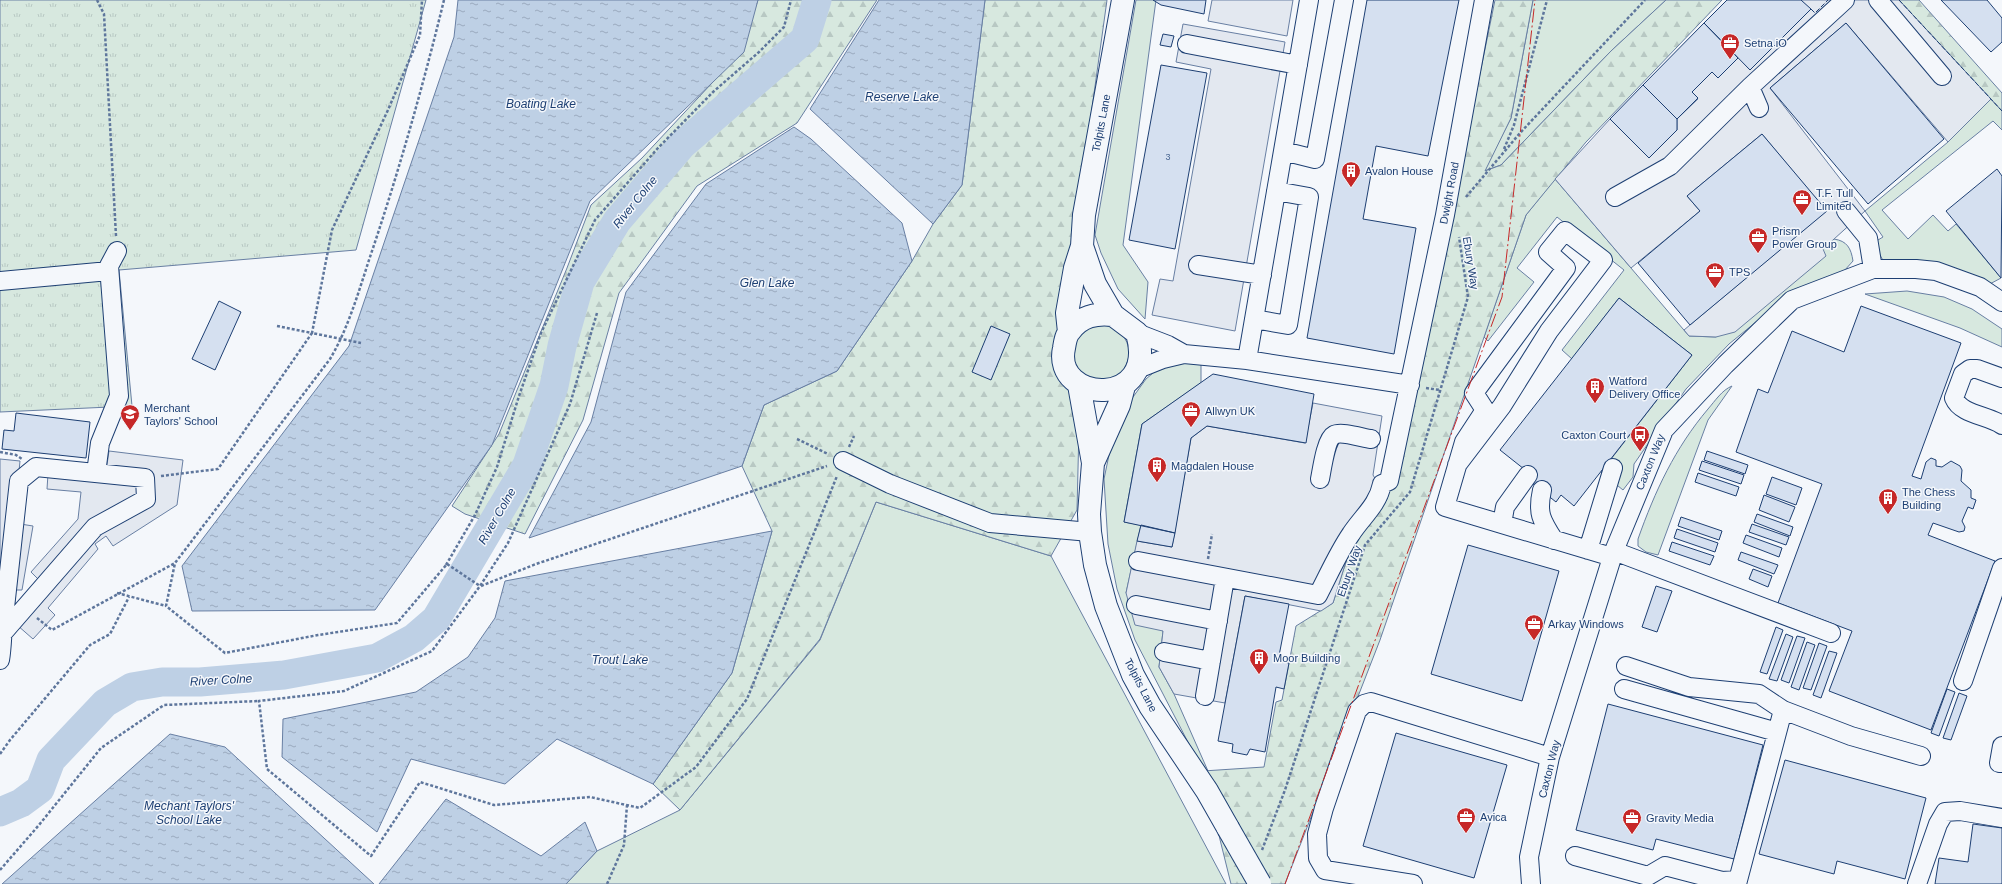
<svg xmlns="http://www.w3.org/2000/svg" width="2002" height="884" font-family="Helvetica,sans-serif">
	<defs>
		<pattern id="forest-firs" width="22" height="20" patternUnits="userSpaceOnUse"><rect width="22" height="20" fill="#d7e8df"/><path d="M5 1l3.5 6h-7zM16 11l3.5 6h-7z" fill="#b8c8c3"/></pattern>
		<pattern id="park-tufts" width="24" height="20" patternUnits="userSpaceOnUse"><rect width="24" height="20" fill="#d7e8df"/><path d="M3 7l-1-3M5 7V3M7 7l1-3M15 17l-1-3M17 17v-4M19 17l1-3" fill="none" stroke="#b8c8c3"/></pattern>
		<pattern id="water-ripples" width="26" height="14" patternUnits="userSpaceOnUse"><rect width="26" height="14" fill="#bed0e5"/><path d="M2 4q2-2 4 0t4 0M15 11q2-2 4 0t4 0" fill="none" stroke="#9aaabe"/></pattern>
	</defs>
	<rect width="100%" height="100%" fill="#f4f7fb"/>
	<path fill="#d7e8df" stroke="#687fa3" d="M1136,0h20l-33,245 25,37 -3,37 -27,-30 -17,-36 -6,-18z
		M1533,0h133l-55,51 -110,114 -17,6 27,-53z
		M1991,99l11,12v19l-9,-9 -111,89 26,29 25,-24 15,16 8,-7 45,54 -13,7 -104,-23 -11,-19 10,-6 -18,-26 83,-69z
		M1555,179l134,157 27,1 118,-98c13,2 17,9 19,22l-9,10 -77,42 -38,31 -43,45 -52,75 -1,13 -10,13 -22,-18 91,-117 -73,-57 -47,61 -10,-9 62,-80 -67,-53 -40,51 17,14 -46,59 -4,-4 42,-122z
		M1907,291l37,6 28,12 30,20v18l-42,-19 -95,-34z
		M1073 353a28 28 0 1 1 56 0a28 28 0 1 1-56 0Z
		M1201,360v23l-59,41 -18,98 17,3 -15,68 37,38 -4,36 15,27 34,77h-5l-68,-131 -18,-51 -9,-45 -4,-65 5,-24 19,-51 18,-25 14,-12z
		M1732,386l-24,34 -50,135 -12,-3 -8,-6v-7c17,-48 37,-91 70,-130 7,-8 14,-19 24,-23z
		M876,502l175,54 175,328h-660l31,-33 83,-41 140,-170z"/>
	<path fill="url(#forest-firs)" stroke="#687fa3" d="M758,0h119l-80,123 -100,63 -78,107 -36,127 -58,114 -60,-20 -13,-8 47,-72 68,-166 24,-63 51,-47 70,-75 43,-75z
		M985,0h122l-44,317 16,111 -2,82 -26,46 -175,-54 -56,137 -140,171 -27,-26 79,-111 40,-142 -30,-65 22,-61 73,-34 75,-110 21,-37 29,-39z
		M1495,0h38l-22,118 -26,53 16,-6 110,-114 55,-51h56l-136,142 -60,73 -146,425 -95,244h-54l-28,-113 61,-4 12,-65 6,-2 14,-74 37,-23 16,-51 38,-53 29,-111z
		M1899,0h20l83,93v18z"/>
	<path fill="url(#park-tufts)" stroke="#687fa3" d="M0,0h426l-70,250 -237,20 13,136 -132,6z"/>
	<path fill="#e3e8f0" stroke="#687fa3" d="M1212,0h81l-6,36 -79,-15z
		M1801,0h98l92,99 -43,43 -102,-119 -76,65 95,123 -42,38 3,7 -91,76 -19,5 -27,-1 -5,-6 142,-119 -64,-77 -75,62 13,15 -69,57 -76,-89 55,-60 39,38 28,-27v-11l21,-20 -6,-7 20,-20 6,6 20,-20 72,-49z
		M1183,24l102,18 -50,289 -83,-16 8,-36 13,2 38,-212 -35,-7z
		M1313,403l69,13 -9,59 14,24 -38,53 -16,51 -12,8 -76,-15 -20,107 -51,-9 -15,-27 4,-36 -28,-6 -9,-32 11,-52 35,6 19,-109 16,-12 98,17z
		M109,451l74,9 -6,45 -64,41 -7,-10 -11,8 3,5 -50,59 7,7 -22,24 -24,-21 29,-39 -7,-7 47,-53 3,-27 -34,-3 1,-15 57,4z
		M0,459l20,2 -6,62 19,3 -11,64h-15l-7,38z"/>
	<path fill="url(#water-ripples)" stroke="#687fa3" d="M458,0h300l-14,52 -154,149 -98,244 -117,165 -183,1 -10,-45 167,-220 105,-309z
		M879,0h106l-23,185 -29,39 -123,-115z
		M794,127l17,12 91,84 10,38 -75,110 -73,34 -22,61 -213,72 62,-116 35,-130 80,-108z
		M772,531l-40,142 -79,111 -96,-45 -52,45 -94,-25 -34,73 -95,-75 1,-38 133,-27 52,-35 27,-39 10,-37z
		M170,734l55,13 149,137h-372z
		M446,799l95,57 44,-34 12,29 -31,33h-187z"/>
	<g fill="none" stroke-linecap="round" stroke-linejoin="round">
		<path stroke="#bed0e5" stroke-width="29" d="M0,812l21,-9 19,-14 11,-29 54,-57 27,-16 30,-5h38l84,-7 93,-17 37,-20 22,-19 91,-154 27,-79 8,-40 18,-64 37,-61 65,-76 123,-106 12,-39"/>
	</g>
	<path fill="#d5e0f0" stroke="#1d3f73" d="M1153,0h53l-2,14 -43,-9z
		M1367,0h92l-31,156 -52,-10 -13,73 53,9 -22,126 -87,-16z
		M1727,0h74l10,9 -61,61 -46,-47z
		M1941,0h46l15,18v24l-11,10z
		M1704,23l34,35 -20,20 -6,-6 -20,20 6,6 -21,21 -34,-34z
		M1846,23l98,116 -76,65 -98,-116z
		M1163,34l11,2 -3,11 -11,-2z
		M1161,65l46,8 -32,176 -46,-9z
		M1643,85l34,34v11l-28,28 -39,-39z
		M1762,134l65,77 -137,114 -52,-62 62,-52 -13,-15z
		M1997,169l5,7 -1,102 -55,-67z
		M1619,298l73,57 -118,151 -13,-11 -5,7 -34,-27 2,-6 -24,-19z
		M219,301l22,11 -26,58 -23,-11z
		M1861,306l100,37 -49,133 9,3 5,-17 5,-4 5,2v6l6,1 9,-6 9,5 2,4 -1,11 10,9v8l5,2 -3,9 -5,-2 -6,14 3,6 -1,4 -5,1 -26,-9 -5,12 67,26 -64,169 -102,-39 23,-60 -74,-28 44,-119 -86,-32 22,-63 10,4 24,-62 52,21z
		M991,326l19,8 -19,46 -19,-8z
		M1213,374l101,20 -8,49 -99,-17 -16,12 -16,95 -51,-11 18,-98z
		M16,413l74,9 -4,36 -84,-9 2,-19 10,1z
		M1707,451l41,14 -3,9 -41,-14z
		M1702,461l42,14 -3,9 -42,-14z
		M1698,473l41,14 -3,9 -41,-14z
		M1772,477l30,11 -6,17 -30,-11z
		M1764,495l31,12 -6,15 -30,-12z
		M1757,514l36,13 -3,9 -36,-14z
		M1681,517l41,14 -3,9 -41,-14z
		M1752,524l37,13 -3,8 -37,-13z
		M1141,525l34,8 -3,14 -35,-6z
		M1677,529l41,14 -3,9 -41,-14z
		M1746,535l36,13 -3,9 -36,-14z
		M1672,542l42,14 -4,9 -41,-14z
		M1468,545l91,26 -37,130 -91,-27z
		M1741,552l37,13 -4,9 -36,-14z
		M1753,569l19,7 -4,11 -19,-8z
		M1656,586l16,5 -15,41 -15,-5z
		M1245,596l44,8 -11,57 11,2 -5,26 -8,-2 -11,65 -15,-3 -3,6 -15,-3 1,-8 -15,-3z
		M1776,627l7,3 -16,44 -7,-2z
		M1786,634l7,3 -16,44 -8,-2z
		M1797,636l8,2 -16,45 -8,-3z
		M1807,642l8,3 -16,45 -8,-3z
		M1819,643l8,3 -16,44 -8,-2z
		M1829,651l8,2 -16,45 -8,-3z
		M1947,689l8,3 -16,44 -8,-3z
		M1959,693l8,3 -16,44 -8,-2z
		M1608,704l155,41 -29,114 -78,-20 -3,11 -77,-20z
		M1396,733l111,32 -33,113 -111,-32z
		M1785,760l141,38 -21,81 -68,-18 -3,13 -75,-20z
		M1973,824l29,4v56h-67l4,-26 29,4z"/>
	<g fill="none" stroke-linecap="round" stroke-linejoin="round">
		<g stroke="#1d3f73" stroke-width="20">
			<path id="minor" d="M1878,0l64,76
				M1187,44l111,21
				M1759,108l-9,-21 95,-87
				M1283,151l32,8 29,-159
				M1615,197l55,-31 80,-79
				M1846,211l22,27 5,31
				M1198,265l64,10
				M0,281l109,-10
				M1254,319l34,6 21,-128 -33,-6
				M1137,333l31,12 16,9
				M1247,360l62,-360
				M1138,369l25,-10 21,-5 63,6 163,25
				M2002,378l-25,-9h-7l-7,5 -9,24c7,17 34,17 48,27
				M843,461l47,23 100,39 100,9
				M1457,465l45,-59 47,-75 54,-71 -38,-29 -17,21 18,16 -92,125 11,17 -21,32 -19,65 167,50
				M96,473l4,-30 19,-47 -10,-130 8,-15
				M1320,479c2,-10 6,-40 14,-44 7,-4 29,3 37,4
				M1542,490c-5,23 -1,30 12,50
				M1502,524l3,-17 23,-32
				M1588,550l25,-82
				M1614,551l217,82
				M1138,561l180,34c11,-21 20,-42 33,-61 11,-17 27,-29 31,-50l7,-3 56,-266 39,-215
				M1136,605l82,16
				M1164,652l47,9
				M0,660c2,-11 2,-23 3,-34l16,-145 17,-14 109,11 1,21 -51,28 -93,107
				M1626,666l63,21 70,7 24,16 -46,174
				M1963,681l39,-113
				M1624,689l153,43
				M1205,696l20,-118
				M1783,710l68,26 70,20
				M2002,746l-3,17h3
				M1575,856l73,20 17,-10 57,15 16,-1
				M1413,884l-88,-14 -7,-12 -1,-24 7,-26 33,-97 7,-7 7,-2 179,55
				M1531,884l-2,-27 21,-100 64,-206 50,-121 61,-65 67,-65 81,-31h43l20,2 44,16 22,15
				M1917,884l21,-60 7,-12 15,-1 42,7"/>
		</g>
		<g stroke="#1d3f73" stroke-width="24">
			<path id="major" d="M1082,246l13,38 18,31 24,18c22,77 -85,70 -73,15 1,-6 2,-13 6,-17 11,-15 26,-18 43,-16
				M1069,332l-2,-19 8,-45 7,-22 2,-31 39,-215
				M1079,385l14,78 -4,51 1,18 5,33 11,41 27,69 17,31 57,85 21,37
				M1093,463l26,-58 5,-19"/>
		</g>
		<path stroke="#5e769c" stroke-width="2.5" stroke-dasharray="3 2" stroke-linecap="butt" d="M97,0l7,14 12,222
			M444,0c-21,86 -45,171 -73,254 -12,36 -22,73 -41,105l-155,204 -9,43 59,47 93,-18 79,-12 50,-59 33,22
			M1504,149l10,-24 33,-125
			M1466,197l54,-64 125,-133
			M597,313l-27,91 -62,139 -28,43 -48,65 -88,40 -85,10 8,68 104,87 49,-74 74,23 96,-8 50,11 56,-41 51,-68 90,-223
			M277,326l35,7 20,-103 56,-120 32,-75 2,-35
			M1426,388l14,2
			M797,439l31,15
			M849,447l5,-11
			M0,452l16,3 6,4
			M161,476l57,-7 94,-136 49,10
			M1208,559l4,-25
			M446,565l29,-50 22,-48 22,-71 22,-63 54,-113 63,-72 55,-56 46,-40 25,-25 7,-27
			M481,586l55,-22 291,-98
			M117,593l49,13
			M37,618l15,12 123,-67
			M0,754l10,-14 80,-95 20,-11 19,-37
			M1262,850l23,-60 80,-245 45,-53 58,-195 -9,-60
			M0,870l39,-45 62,-77 63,-43 95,-4
			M607,884l17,-39 3,-40"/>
		<use href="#minor" stroke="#f4f7fb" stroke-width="18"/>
		<use href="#major" stroke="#f4f7fb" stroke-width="22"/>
		<g stroke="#1d3f73" stroke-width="24" stroke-linecap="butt">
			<path id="major-bridge" d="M1228,828l32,56"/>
		</g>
		<use href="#major-bridge" stroke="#f4f7fb" stroke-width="22"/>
		<path stroke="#1d3f73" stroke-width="1" stroke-dasharray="5 2" stroke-linecap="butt" d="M1899,0l103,111
			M1811,9l4,4 13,-13"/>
		<path stroke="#c62828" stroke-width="1" stroke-dasharray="14 3 2 3" stroke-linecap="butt" d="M1285,884l217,-587 33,-297"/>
	</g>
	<defs>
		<g id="office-pin" transform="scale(1)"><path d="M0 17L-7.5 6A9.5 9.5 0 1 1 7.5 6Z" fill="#c62828" stroke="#f4f7fb"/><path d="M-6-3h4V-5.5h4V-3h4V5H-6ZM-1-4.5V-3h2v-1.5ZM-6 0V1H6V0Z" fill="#fff"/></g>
		<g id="building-pin" transform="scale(1)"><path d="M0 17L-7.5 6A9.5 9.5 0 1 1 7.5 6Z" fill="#c62828" stroke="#f4f7fb"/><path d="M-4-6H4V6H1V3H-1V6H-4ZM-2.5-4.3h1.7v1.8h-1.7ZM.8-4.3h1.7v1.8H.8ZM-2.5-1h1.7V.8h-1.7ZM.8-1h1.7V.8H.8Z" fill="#fff"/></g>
		<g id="school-pin" transform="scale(1)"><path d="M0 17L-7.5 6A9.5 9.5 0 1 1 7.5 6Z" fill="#c62828" stroke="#f4f7fb"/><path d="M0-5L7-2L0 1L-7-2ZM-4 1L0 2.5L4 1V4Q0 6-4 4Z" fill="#fff"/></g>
		<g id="bus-pin" transform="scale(1)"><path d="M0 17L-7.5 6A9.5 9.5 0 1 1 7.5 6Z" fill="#c62828" stroke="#f4f7fb"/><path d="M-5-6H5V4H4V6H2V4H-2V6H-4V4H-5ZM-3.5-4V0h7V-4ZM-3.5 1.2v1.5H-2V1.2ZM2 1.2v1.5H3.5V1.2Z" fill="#fff"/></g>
	</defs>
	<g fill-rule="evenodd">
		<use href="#office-pin" x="1730" y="43"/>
		<use href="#building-pin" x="1351" y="171"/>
		<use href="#office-pin" x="1802" y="199"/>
		<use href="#office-pin" x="1758" y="237"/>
		<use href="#office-pin" x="1715" y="272"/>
		<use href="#building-pin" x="1595" y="387"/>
		<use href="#office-pin" x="1191" y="411"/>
		<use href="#school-pin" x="130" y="414"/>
		<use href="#bus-pin" x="1640" y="435"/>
		<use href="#building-pin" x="1157" y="466"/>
		<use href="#building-pin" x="1888" y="498"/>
		<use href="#office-pin" x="1534" y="624"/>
		<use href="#building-pin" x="1259" y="658"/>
		<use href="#office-pin" x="1466" y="817"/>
		<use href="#office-pin" x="1632" y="818"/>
	</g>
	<g text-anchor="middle" stroke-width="3" stroke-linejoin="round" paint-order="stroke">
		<g font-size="9" fill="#4b6792">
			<text x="1168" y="160">3</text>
		</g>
		<g font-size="11" fill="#1d3f73" stroke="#f4f7fb" text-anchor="start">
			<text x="1744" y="47">Setna iO</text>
			<text x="1365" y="175">Avalon House</text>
			<text x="1816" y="197">T.F. Tull<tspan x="1816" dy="13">Limited</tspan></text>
			<text x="1772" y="235">Prism<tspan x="1772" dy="13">Power Group</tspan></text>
			<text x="1729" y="276">TPS</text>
			<text x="1609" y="385">Watford<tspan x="1609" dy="13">Delivery Office</tspan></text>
			<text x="144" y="412">Merchant<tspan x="144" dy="13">Taylors' School</tspan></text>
			<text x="1205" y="415">Allwyn UK</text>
			<text x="1626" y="439" text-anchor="end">Caxton Court</text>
			<text x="1171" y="470">Magdalen House</text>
			<text x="1902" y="496">The Chess<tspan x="1902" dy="13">Building</tspan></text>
			<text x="1548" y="628">Arkay Windows</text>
			<text x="1273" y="662">Moor Building</text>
			<text x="1480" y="821">Avica</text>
			<text x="1646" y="822">Gravity Media</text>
		</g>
		<g font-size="11" fill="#1d3f73" stroke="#f4f7fb">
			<text transform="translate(1101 123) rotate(-79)" y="4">Tolpits Lane</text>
			<text transform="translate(1449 193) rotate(-79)" y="4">Dwight Road</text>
			<text transform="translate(1471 263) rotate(81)" y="4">Ebury Way</text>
			<text transform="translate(1650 462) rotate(-68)" y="4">Caxton Way</text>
			<text transform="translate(1349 571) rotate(-71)" y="4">Ebury Way</text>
			<text transform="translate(1141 685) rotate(63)" y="4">Tolpits Lane</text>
			<text transform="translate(1549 769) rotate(-76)" y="4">Caxton Way</text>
		</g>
		<g font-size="12" font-style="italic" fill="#1d3f73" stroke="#f4f7fb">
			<text x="902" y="101">Reserve Lake</text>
			<text x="541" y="108">Boating Lake</text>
			<text transform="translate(635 202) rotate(-51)" y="4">River Colne</text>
			<text x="767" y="287">Glen Lake</text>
			<text transform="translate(497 516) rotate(-60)" y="4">River Colne</text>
			<text x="620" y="664">Trout Lake</text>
			<text transform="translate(221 680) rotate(-3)" y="4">River Colne</text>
			<text x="189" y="810">Mechant Taylors'<tspan x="189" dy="14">School Lake</tspan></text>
		</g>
	</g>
</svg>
